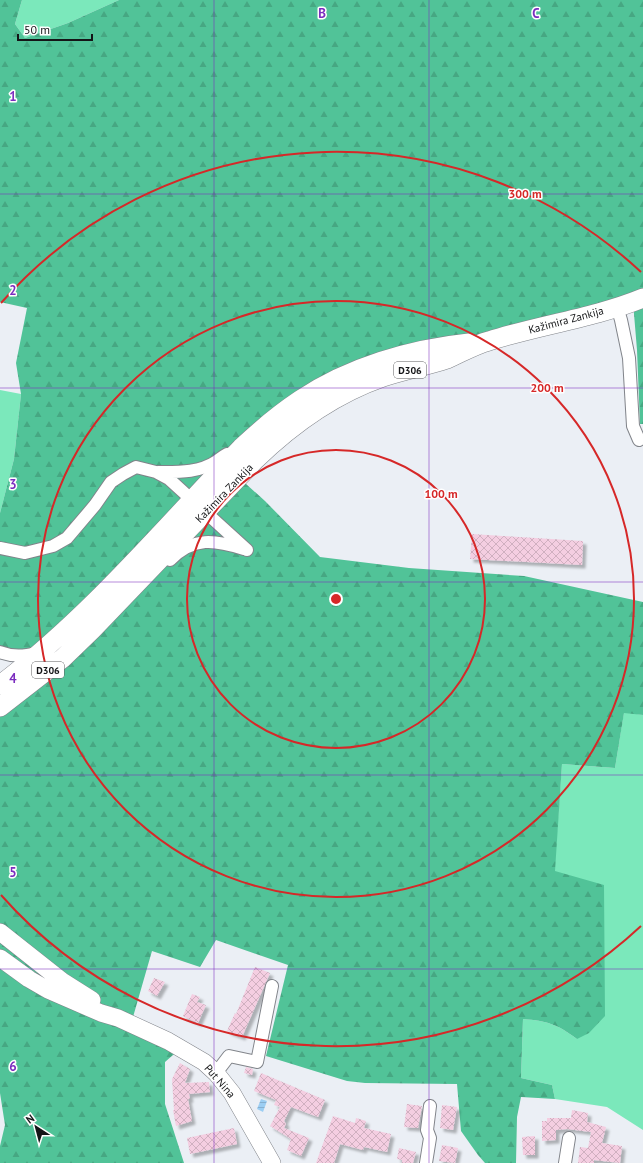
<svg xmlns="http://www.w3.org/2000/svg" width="643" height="1163" font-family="'PT Sans',sans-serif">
	<defs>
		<pattern id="forest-firs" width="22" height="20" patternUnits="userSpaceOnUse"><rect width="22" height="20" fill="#51c398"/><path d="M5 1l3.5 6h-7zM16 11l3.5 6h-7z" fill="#46a782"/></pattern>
		<pattern id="water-rules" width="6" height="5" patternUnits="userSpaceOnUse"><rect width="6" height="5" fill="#9ccef3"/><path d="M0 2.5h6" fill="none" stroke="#86b0d0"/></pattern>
		<pattern id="building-cross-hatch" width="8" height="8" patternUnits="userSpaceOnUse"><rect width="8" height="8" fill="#f4cee1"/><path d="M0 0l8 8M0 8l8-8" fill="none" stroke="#d0b0c0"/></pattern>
		<filter id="shadow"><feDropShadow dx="3.5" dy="3.5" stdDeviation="1" flood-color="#0004"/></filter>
	</defs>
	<rect width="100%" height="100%" fill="#ebeff5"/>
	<path fill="#7be8bb" d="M22,0h97l-51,23 -43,15 -10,-14z
		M0,390l21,4 -7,65 -14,54z
		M624,712l19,3v415l-36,-23 -52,-8 -3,-14 -31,-7 2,-59c24,2 34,5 54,20l-23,-167 8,-108 53,4z"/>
	<path fill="url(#forest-firs)" d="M0,0h22l-7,24 10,14 43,-15 51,-23h524v424h-3l-3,-74 -4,-48 -189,44 -219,119 40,36 55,56 89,11 115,8 119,26v113l-19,-2 -9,55 -53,-4 -7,107 49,14 1,131 -16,17 -12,6c-20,-15 -30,-18 -54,-20l-2,59 31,7 3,14 -34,-2 -4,20 -1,46h-31l-7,-8 -17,-24 -4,-47 -92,-1 -18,-2 -81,-25 22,-91 -72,-25 -16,27 -48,-16 -21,73 50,24 -16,14v42l19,59h-184v-17l5,-21 -5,-32v-380l39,-29 -39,-35v-136l14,-54 7,-65 -5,-31 11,-55 -27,-6z"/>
	<path fill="url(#water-rules)" d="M261,1099l6,2 -4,11 -6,-3z"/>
	<path fill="url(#building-cross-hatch)" filter="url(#shadow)" d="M472,534l111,7 -1,24 -112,-6z
		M255,967l15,6 -28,64 -15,-6 8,-18 1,1z
		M154,978l11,4 -8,14 -9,-5z
		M192,994l8,3 -3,5 9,3 -8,18 -15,-7z
		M180,1063l10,6 -5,14 24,-1 1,10 -21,2 1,5h-2l4,22 -16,5 -3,-16h1l-2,-31z
		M246,1067l7,2 -1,6 -8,-2z
		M261,1073l64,27 -7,17 -27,-10 -7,14 2,3 -2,4 25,10 -8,18 -14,-6 4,-11 -21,-13 10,-19 -6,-2 2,-5 -22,-9z
		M407,1104l15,2 -4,22 -14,-1z
		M442,1105l15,2 -4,23 -13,-2z
		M572,1110l16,3 -1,9 19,5 -4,16 20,3 -2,17 -26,-3v3h-16l2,-16 8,1 3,-16 -24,-3 -11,1v10l-14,1v-20h5v-3h24z
		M333,1116l22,7 1,-5 10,3 -2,7 27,6 -4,18 -23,-5 -1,3 -23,-6 -6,19h-18z
		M234,1128l3,16 -47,10 -3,-16z
		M535,1136v19h-12l-1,-18z
		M442,1145l16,3 -3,15 -16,-2z
		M399,1148l17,4 -3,11h-11v-3l-5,-1z"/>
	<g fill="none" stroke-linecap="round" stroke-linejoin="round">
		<g stroke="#81848a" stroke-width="14">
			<path id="minor" d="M617,307l4,13 8,38 4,68 6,14
				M158,472c20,0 41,1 59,-11 3,-2 6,-5 10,-7
				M0,548l25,5 28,-7 14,-8 28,-33 16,-23 12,-8 13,-7 20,5 13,7 78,71
				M170,560c24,-24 45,-20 74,-11
				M0,652c13,5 24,4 37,1
				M216,1073l13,-17 28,6 15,-76
				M426,1163l4,-25 -3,-8 3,-24
				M565,1163l4,-25"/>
		</g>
		<g stroke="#81848a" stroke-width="18">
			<path id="secondary" d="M0,932l62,49 30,19
				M0,958l29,21 19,11 53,23 17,5 50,23 36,21 12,11 16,20 40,70"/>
		</g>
		<g stroke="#81848a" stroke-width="20">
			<path id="primary" d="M0,685c90,-68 163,-156 241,-237 19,-18 38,-34 59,-48 49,-33 111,-51 169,-57
				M0,707l63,-49 29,-28 163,-170c36,-35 79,-66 128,-83 21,-7 43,-11 64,-18 14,-6 27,-14 42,-18 50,-16 105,-23 154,-43"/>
		</g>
		<use href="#minor" stroke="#fff" stroke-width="12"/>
		<use href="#secondary" stroke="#fff" stroke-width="17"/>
		<use href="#primary" stroke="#fff" stroke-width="19"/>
	</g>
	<path fill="none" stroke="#7b2cbf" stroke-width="1" stroke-opacity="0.55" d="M214,0v1163M429,0v1163M0,194h643M0,388h643M0,582h643M0,775h643M0,969h643"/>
	<g fill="none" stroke="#d62828" stroke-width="2">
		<circle cx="336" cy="599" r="149"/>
		<circle cx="336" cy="599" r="298"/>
		<path d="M641 926A447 447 0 0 1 1 895M1 303A447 447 0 0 1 641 272"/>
	</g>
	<g text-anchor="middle" stroke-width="3" stroke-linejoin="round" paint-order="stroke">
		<g fill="#fff" stroke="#5a5b5d" stroke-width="1">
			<rect x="394" y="362" width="32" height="16" rx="3"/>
			<rect x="32" y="662" width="32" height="16" rx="3"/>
		</g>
		<g font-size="10" font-weight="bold" fill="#141517">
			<text x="410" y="374">D306</text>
			<text x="48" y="674">D306</text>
		</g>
		<g font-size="11" fill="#141517" stroke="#fff">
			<text transform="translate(566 320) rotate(-15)" y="4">Kažimira Zankija</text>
			<text transform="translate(224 493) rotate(-46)" y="4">Kažimira Zankija</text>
			<text transform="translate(220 1081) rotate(49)" y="4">Put Nina</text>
		</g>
	</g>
	<g font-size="13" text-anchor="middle" font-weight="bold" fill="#7b2cbf" stroke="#fff" stroke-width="3" stroke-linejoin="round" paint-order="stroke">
		<text x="322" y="18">B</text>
		<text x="536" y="18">C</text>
		<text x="13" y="101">1</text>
		<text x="13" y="295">2</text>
		<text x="13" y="489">3</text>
		<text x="13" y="683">4</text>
		<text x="13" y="877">5</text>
		<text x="13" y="1071">6</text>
	</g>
	<circle cx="336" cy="599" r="6" fill="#d62828" stroke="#fff" stroke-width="2"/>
	<g font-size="12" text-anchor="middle" font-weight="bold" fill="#d62828" stroke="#fff" stroke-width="3" stroke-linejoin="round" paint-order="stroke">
		<text x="525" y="198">300 m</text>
		<text x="547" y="392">200 m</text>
		<text x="441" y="498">100 m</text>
	</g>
	<g transform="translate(36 1127) rotate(324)" stroke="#ffffff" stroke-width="3" paint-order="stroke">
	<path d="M0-3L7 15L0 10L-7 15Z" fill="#141517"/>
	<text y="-6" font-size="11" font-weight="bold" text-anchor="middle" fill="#141517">N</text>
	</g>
	<path d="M18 34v6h74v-6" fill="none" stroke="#141517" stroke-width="2"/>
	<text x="24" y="34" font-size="12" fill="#141517" stroke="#ffffff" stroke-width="3" paint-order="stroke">50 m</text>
</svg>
